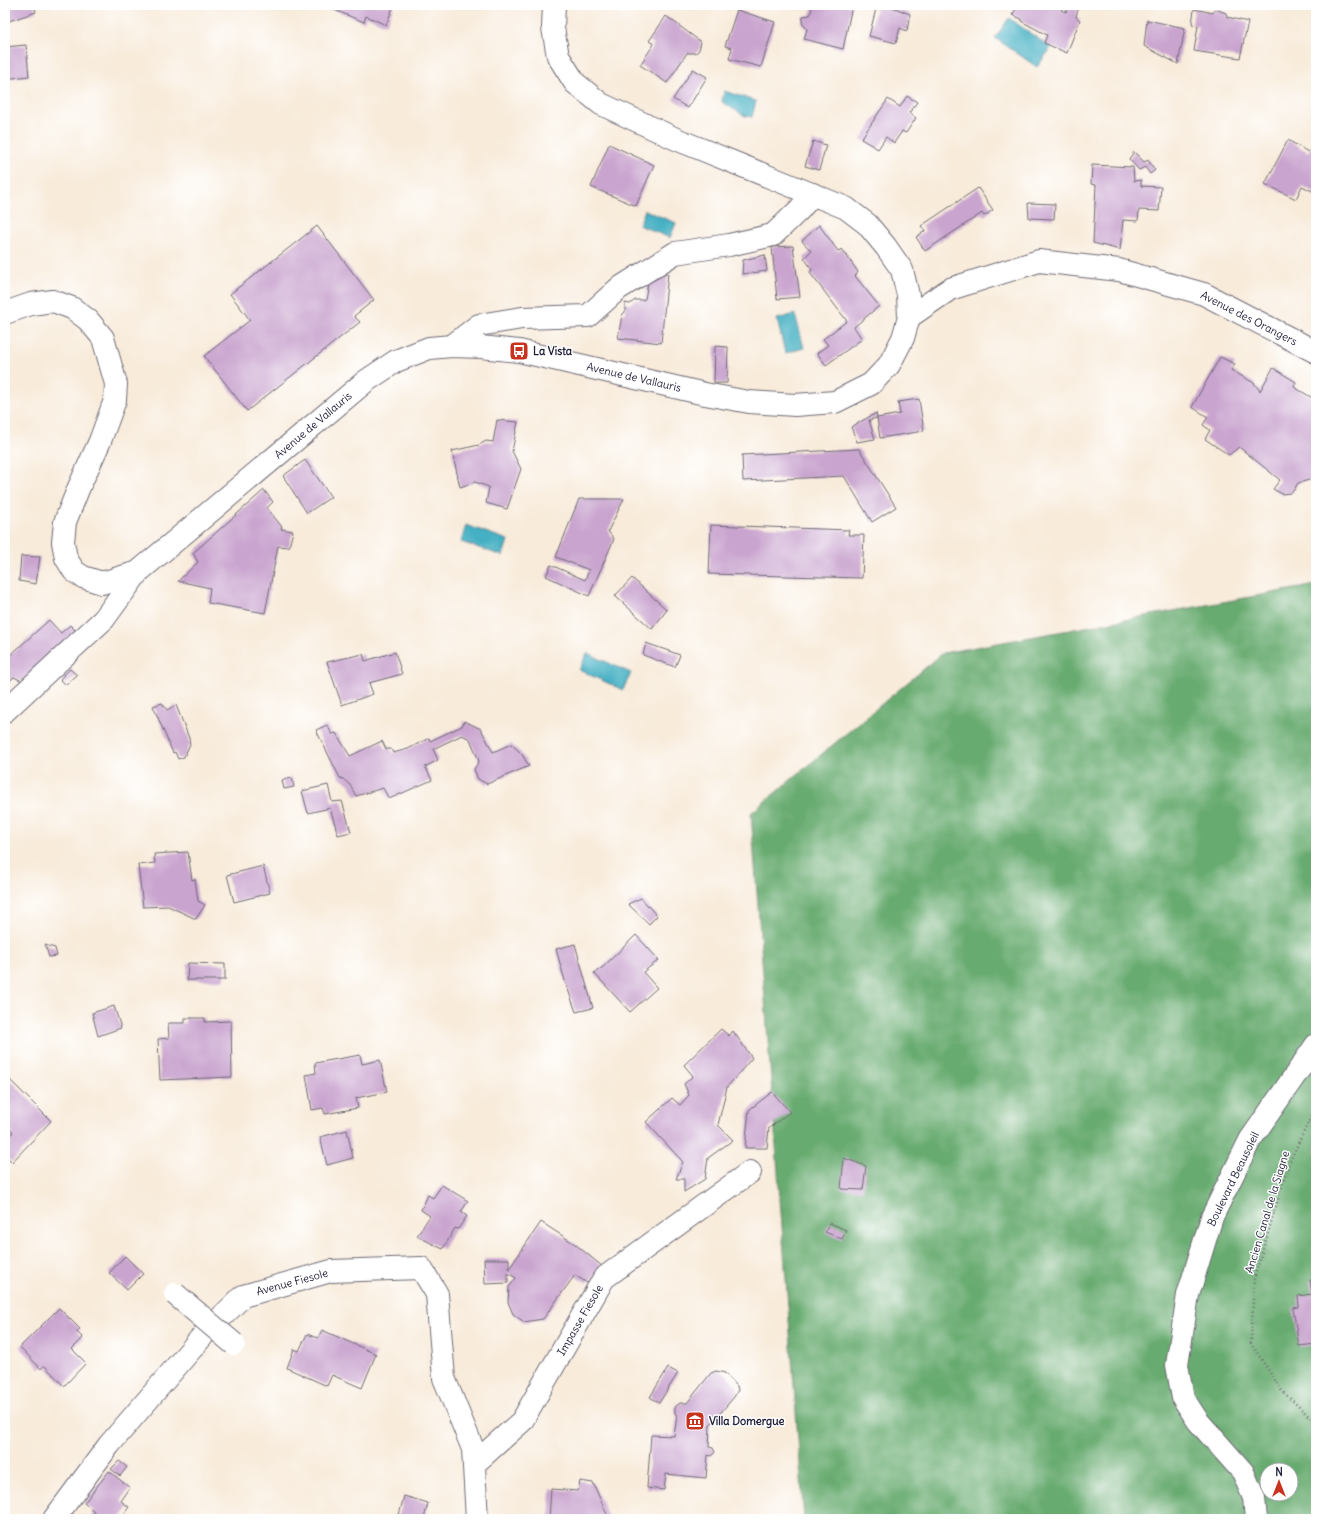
<svg xmlns="http://www.w3.org/2000/svg" width="1321" height="1524" font-family="Delius,sans-serif">
	<rect width="100%" height="100%" fill="#fff"/>
	<filter id="ink" filterUnits="userSpaceOnUse"><feTurbulence type="fractalNoise" baseFrequency=".025" numOctaves="2"/><feDisplacementMap in="SourceGraphic" scale="8" xChannelSelector="R" yChannelSelector="G"/><feConvolveMatrix kernelMatrix="1 2 1 2 8 2 1 2 1" color-interpolation-filters="sRGB"/></filter>
	<filter id="wash" filterUnits="userSpaceOnUse"><feTurbulence type="fractalNoise" baseFrequency=".012" numOctaves="4" result="noise"/><feDisplacementMap in="SourceGraphic" scale="16" xChannelSelector="R" yChannelSelector="G"/><feGaussianBlur stdDeviation="0.9" result="paint"/><feColorMatrix in="noise" values="0 0 0 0 0 0 0 0 0 0 0 0 0 0 0 0 0 1.4 0 .05"/><feComposite in="paint" operator="in"/></filter>
	<g filter="url(#wash)">
		<rect width="100%" height="100%" fill="#f8ebda"/>
		<path fill="#68ab6f" stroke="#456655" fill-rule="evenodd" d="M1316,585v934h-512l-53,-706 192,-160zM1267,1470h24v24h-24z"/>
		<path fill="#45b0c3" stroke="#34697f" d="M1009,18l42,30 -14,19 -42,-29z
			M724,91l32,10 -4,16 -7,-1 -23,-14z
			M645,210l31,13 -6,15 -31,-13z
			M795,314l9,34 -19,5 -8,-34z
			M466,525l42,15 -5,16 -42,-14z
			M587,653l44,20 -8,17 -44,-20z"/>
		<g id="blocks">
			<path fill="#c9a4cf" d="M5,5h29l2,7 -27,9z
				M322,5h72l-8,20 -20,-9 -2,6z
				M813,5l39,1 -9,43 -39,-10 3,-10 -5,-6 1,-7 7,-1z
				M877,5h13v1l20,8 -3,17 -7,-3 -4,15 -27,-7z
				M1019,5h44l-2,5 5,2 3,-7 9,4 -2,8 4,3 -13,33 -23,-10 3,-8 -26,-14 1,-2 -10,-4z
				M1194,9l19,4 2,-4 11,4 1,4 21,5 -8,36 -46,-7 4,-25 -6,-1z
				M737,10l38,12 -14,45 -32,-8 3,-11 -7,-2z
				M666,16l35,26 -2,8 -3,3h-9l-20,30 -27,-18 14,-21 -5,-3z
				M1147,20l38,8 -7,36 -34,-18z
				M26,45l3,31 -24,3v-32z
				M693,69l14,8 -19,31 -15,-9z
				M907,96l10,6 -8,11 7,5 -10,15 -4,-2 -8,12 -8,-6 -8,12 -17,-10 27,-40 12,8z
				M1288,140l20,12 3,-5 5,2v44l-14,-7 -6,13 -31,-15z
				M813,141l13,4 -7,25 -14,-4z
				M609,144l45,21 -18,41 -45,-19z
				M1134,152l10,10 4,-2 7,10 -5,4 -5,-7 -6,3 -10,-11z
				M1092,165l41,2 1,14 7,-1v6l20,1 -2,24 -20,-1 -1,11 -15,-1 -3,30 -27,-7 3,-58 -5,-1z
				M978,188l15,22 -9,6 -2,-3 -57,38 -9,-14 9,-6 -4,-5z
				M1028,203l27,1 -1,15 -25,-1z
				M819,225l19,26 4,-2 16,23 -3,4 24,30 -25,21 8,12 -36,26 -9,-12 11,-8 -5,-6 24,-18 -37,-48 2,-4 -8,-11 7,-7 -9,-10z
				M317,226l57,74 -20,16 6,6 -113,89 -43,-55 46,-36 -20,-26z
				M793,246l7,51 -23,2 -5,-52z
				M765,255l2,16 -25,3 1,-14z
				M668,273l-7,70 -43,-5 4,-23 3,-3v-9l5,1 5,-4h8l2,-1 3,-16z
				M715,346l13,1 -1,36h-13z
				M1220,357l15,7 -4,6 23,13 6,8 13,-23 23,14 -2,5 22,13v13l-5,7 5,8v36l-3,15 -15,4 -4,7 -4,3 -8,1 -9,-5 7,-9 -41,-33 -10,8 -24,-16 5,-9 -7,-5 5,-8 -16,-10z
				M919,399l5,32 -44,7 -3,-20 23,-4 -2,-12z
				M876,413l1,5 -8,2 6,19 -18,3 -6,-15z
				M497,420l21,2 -6,29 9,18 -14,40 -21,-6 3,-16 -14,-5 -15,5 -8,-36 27,-6 7,-4 7,1z
				M859,449l37,58 -24,15 -28,-46 -101,5 -1,-26z
				M305,460l26,37 -24,16 -24,-37z
				M264,490l9,12 -6,6 15,19 -1,2 12,2 -4,16 -11,-1 -13,67 -57,-10 2,-15 -32,-7 20,-19 -5,-9z
				M579,499h45l-16,32 6,8 -25,57 -43,-20 5,-11 34,15 4,-10 -33,-13z
				M711,525l138,5 -1,5h16l-2,43 -153,-4z
				M21,556l19,1 -4,27 -17,-3z
				M632,578l35,32 -15,19 -37,-33z
				M49,620l12,13 9,-8 7,7 -55,49 -8,-4 -9,8v-25z
				M646,643l34,12 -5,12 -32,-12z
				M395,652l7,22 -33,9 4,11 -31,11 -15,-43 36,-8 2,7z
				M70,669l7,6 -11,10 -6,-6z
				M162,703l5,7 9,-5 13,33 1,6 -6,13 -6,2 -3,-7 -2,1 -20,-47z
				M464,721l17,8 12,23 18,-8 10,9 8,13 -42,18 -9,-5 -4,-10 5,-8 -9,-22 -8,-4 -29,14 5,11 -13,7 7,13 -43,19 -6,-11 -27,8 -6,-11 -7,-6 -3,-1 -24,-48 11,-5 5,9 4,-1 14,23 32,-15 4,8h5l2,4 15,-4 21,-11 1,3 32,-15z
				M292,778l2,9 -10,2 -2,-9z
				M328,785l4,17 10,-1 9,31 -13,3 -8,-27 -22,5 -6,-22z
				M188,852l4,28 3,-1 3,22 7,4 -9,14 -28,-13 -25,1 -5,-42 17,-2 -1,-9z
				M263,866l7,27 -36,9 -7,-27z
				M641,898l16,18 -8,8 -21,-20z
				M636,935l23,25 -16,12 14,16 -27,24 -36,-39 9,-6z
				M575,944l18,64 -17,4 -11,-31 -9,-32z
				M45,945l10,3 2,8 -8,1z
				M188,963l37,1v16h-38z
				M114,1006l7,22 -23,8 -6,-23z
				M185,1018h20v4l26,-1 1,56 -72,3 -2,-41 11,-1 -1,-15h17z
				M721,1029l8,7 4,-5 19,27 -25,29 -9,38 15,15 -25,18 -3,21 -21,13v-13h-8l7,-17 -37,-40 26,-24 8,7 9,-10 -5,-11 9,-8 -9,-11z
				M360,1055l2,9 18,-4 7,32 -31,6 2,10 -33,6 -2,-6 -11,2 -6,-35 10,-2 -1,-10z
				M8,1078l43,43 -39,41 -7,-7v-14l8,-9 -8,-8v-43z
				M772,1092l18,20 -21,16 -2,20h-22l4,-38z
				M347,1130l6,28 -26,7 -7,-28z
				M844,1158l22,8 -3,24 -22,-1z
				M442,1185l26,16 -7,11 6,4 -9,13 -3,-1 -12,21 -26,-13 13,-20 -9,-6 7,-15 5,3z
				M541,1222l34,22 28,23 -16,16 -12,-8 -32,44 -19,3 -11,-8 -5,-12 1,-15 7,-9 -8,-5v10l-23,1 -1,-25h25v10z
				M830,1223l16,7 -4,9 -17,-7z
				M125,1256l18,18 -16,16 -18,-17z
				M1316,1279v65l-17,2 -6,-38 6,-1 -1,-11 14,-2 -2,-14z
				M59,1308l21,21 -3,3 6,6 -11,11 14,14 -22,23 -20,-21 -3,4 -21,-22z
				M322,1330l54,24 -14,34 -30,-13 -5,11 -40,-18 7,-19 5,2 8,-17 11,4z
				M668,1368l10,5 -19,30 -9,-6z
				M716,1371l9,2 12,13 1,4 -4,7 -24,28 -1,22 4,1 2,4 -4,4 -3,-1 -2,23 -40,-4 -2,16 -17,-2 4,-53 23,1 3,-20 -2,-3v-6l5,-4h7l24,-30z
				M119,1461l8,6 -7,9 -9,-7z
				M109,1471l21,17 -9,13 8,6 -9,12h-30l4,-8 -10,-8z
				M580,1481l13,2 16,36h-60l2,-30 27,2z
				M404,1496l24,7 -4,16h-26z"/>
		</g>
	</g>
	<g filter="url(#ink)">
		<use href="#blocks" fill-opacity="0" stroke="#6d6873" stroke-width="1"/>
		<g fill="none" stroke-linecap="round" stroke-linejoin="round">
			<g stroke="#6d6873" stroke-width="24">
				<path id="minor" d="M909,317l41,-28 89,-28 80,9 85,24 112,58
					M452,346l27,-21 43,-7 66,-2 30,-27 57,-36 54,-8 44,-10 26,-25 14,-16
					M5,711l99,-92 34,-47
					M474,1464l48,-43 82,-143 146,-106
					M54,1519l55,-74 97,-113 37,-36 88,-25 90,-3 16,26 7,84 29,71 4,70
					M1256,1519l-2,-21 -11,-26 -45,-51 -15,-23 -6,-33 11,-70 24,-78 38,-77 66,-95"/>
			</g>
			<g stroke="#6d6873" stroke-width="24">
				<path id="major" d="M5,313l26,-9 22,-3 19,7 16,12 15,18 13,46 -1,16 -15,41 -21,46 -14,35 -2,20 3,16 8,13 9,6 19,6 36,-11 228,-191 30,-20 33,-13 23,-2 29,1 38,4 186,43 44,8 46,3 40,-3 36,-18 18,-19 14,-27 6,-21 -1,-22 -6,-25 -16,-23 -19,-23 -21,-16 -170,-69 -75,-35 -26,-21 -17,-27 -5,-28 1,-23"/>
			</g>
			<path stroke="#6d6873" stroke-width="2.5" stroke-dasharray="1 3" stroke-linecap="butt" d="M1316,1106l-27,57 -35,116 -3,64 31,48 34,32"/>
			<use href="#minor" stroke="#fff" stroke-width="22"/>
			<use href="#major" stroke="#fff" stroke-width="22"/>
			<g stroke="#6d6873" stroke-width="24" stroke-linecap="butt">
				<path id="minor-bridge" d="M175,1294l59,50"/>
			</g>
			<use href="#minor-bridge" stroke="#fff" stroke-width="22"/>
		</g>
	</g>
	<defs>
		<g id="bus-square" transform="scale(1)"><rect x="-9" y="-9" width="18" height="18" rx="4" fill="#c8321e" stroke="#fff"/><path d="M-5-6H5V4H4V6H2V4H-2V6H-4V4H-5ZM-3.5-4V0h7V-4ZM-3.5 1.2v1.5H-2V1.2ZM2 1.2v1.5H3.5V1.2Z" fill="#fff"/></g>
		<g id="museum-square" transform="scale(1)"><rect x="-9" y="-9" width="18" height="18" rx="4" fill="#c8321e" stroke="#fff"/><path d="M0-6L6-3V-2H-6V-3ZM-5-1h2V3h-2ZM-1-1h2V3h-2ZM3-1h2V3H3ZM-6 4H6V6H-6Z" fill="#fff"/></g>
	</defs>
	<g fill-rule="evenodd">
		<use href="#bus-square" x="519" y="351"/>
		<use href="#museum-square" x="695" y="1421"/>
	</g>
	<g text-anchor="middle" stroke-width="3" stroke-linejoin="round" paint-order="stroke">
		<g font-size="11" fill="#22223b" stroke="#fff">
			<text transform="translate(1249 318) rotate(27)" y="4">Avenue des Orangers</text>
			<text transform="translate(634 377) rotate(13)" y="4">Avenue de Vallauris</text>
			<text transform="translate(313 425) rotate(-40)" y="4">Avenue de Vallauris</text>
			<text transform="translate(1233 1179) rotate(-64)" y="4">Boulevard Beausoleil</text>
			<text transform="translate(1267 1212) rotate(-73)" y="4">Ancien Canal de la Siagne</text>
			<text transform="translate(292 1282) rotate(-15)" y="4">Avenue Fiesole</text>
			<text transform="translate(580 1320) rotate(-60)" y="4">Impasse Fiesole</text>
		</g>
		<g font-size="11" font-weight="bold" fill="#22223b" stroke="#fff" text-anchor="start">
			<text x="533" y="355">La Vista</text>
			<text x="709" y="1425">Villa Domergue</text>
		</g>
	</g>
	<rect width="1321" height="1524" fill="none" stroke="#fff" stroke-width="20"/>
	<g transform="translate(1279 1482)"><circle r="19" fill="#ffffff" stroke="#a7a7b1"/>
	<path d="M0-3L7 15L0 10L-7 15Z" fill="#c8321e"/>
	<text y="-6" font-size="11" font-weight="bold" text-anchor="middle" fill="#22223b">N</text>
	</g>
</svg>
